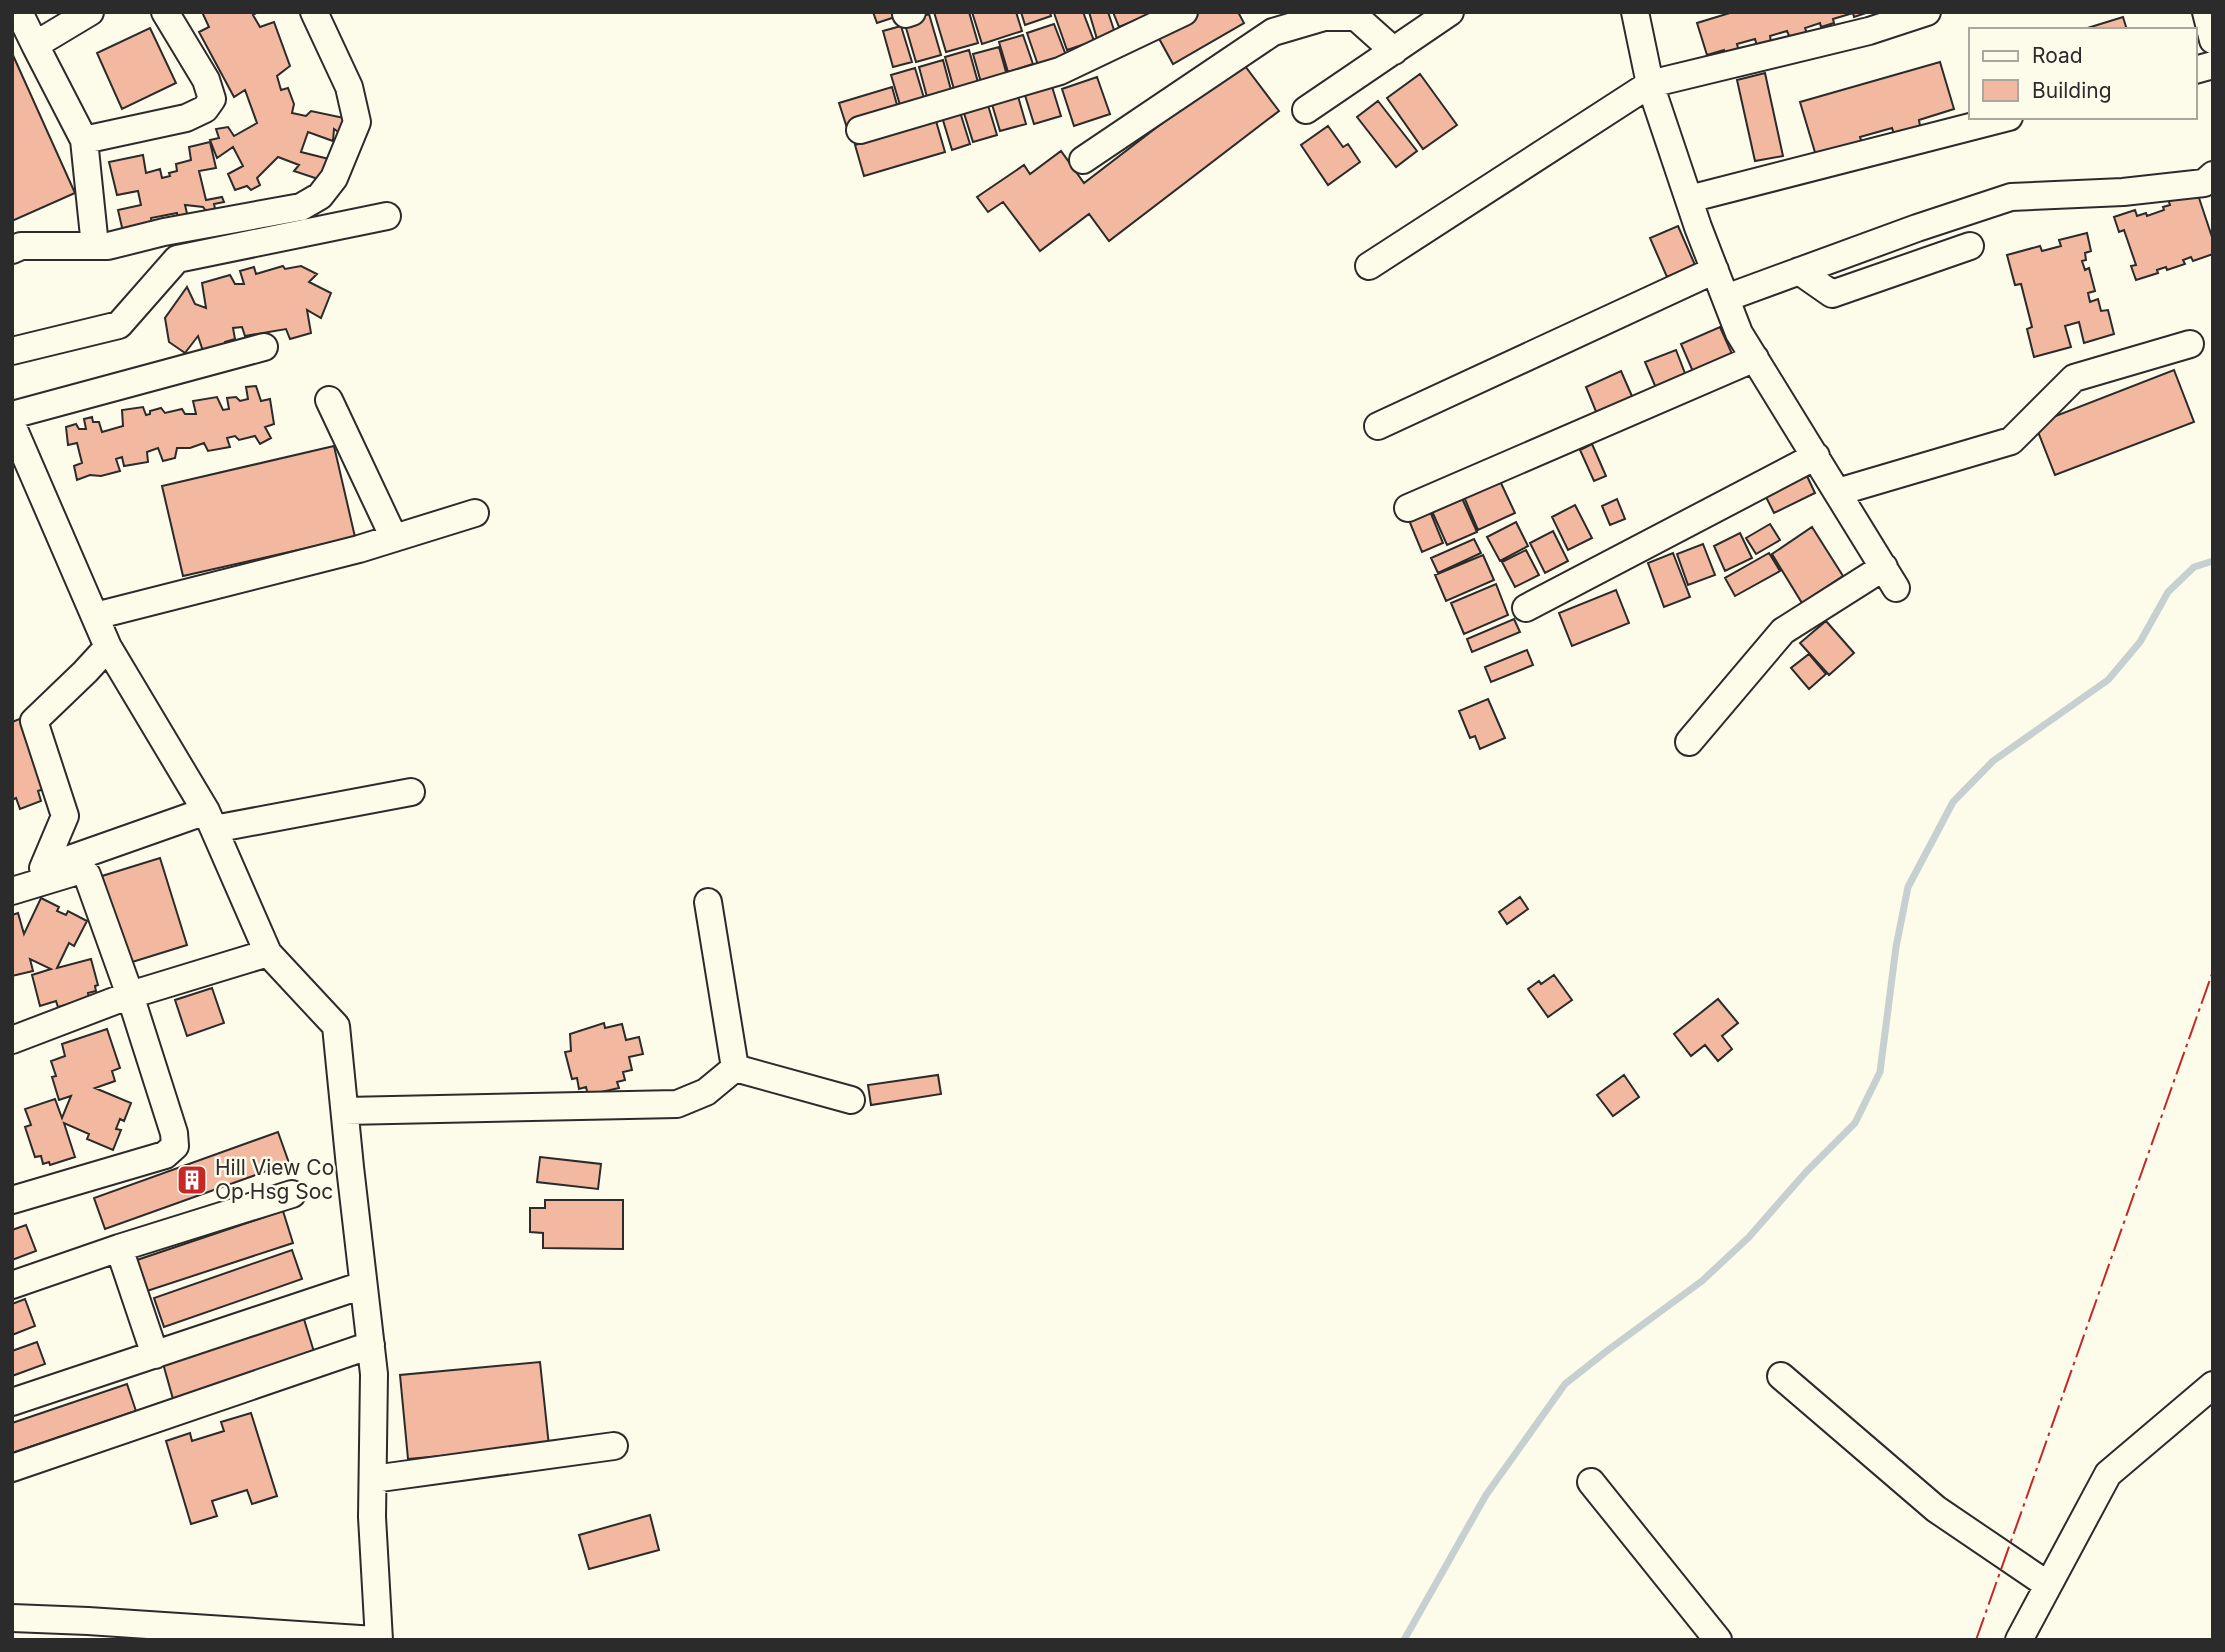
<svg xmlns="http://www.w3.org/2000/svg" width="2225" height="1652" font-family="Inter,sans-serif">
	<rect width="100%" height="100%" fill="#fdfbea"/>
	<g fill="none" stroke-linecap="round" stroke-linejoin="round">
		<path stroke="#c7d0d0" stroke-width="7" d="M1404,1640l82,-145 79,-111 43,-34 94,-69 47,-44 57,-65 49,-49 25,-51 16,-125 12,-60 45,-85 40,-41 115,-81 32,-38 28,-50 26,-25 19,-6"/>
	</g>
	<path fill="#f2b8a0" stroke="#2b2b2b" stroke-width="2" d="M202,12h56l-5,3 7,12 14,-5 16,44 -13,10 4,14 7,-2 6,16 -2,9 14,3 5,-5 33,7 -4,15 -6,-4 -1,12 -25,-9 -7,20 28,7 -8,21 -27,-9 5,-6 -21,-8 -21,21 3,7 -9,5 -4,-4 -12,4 -7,-16 15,-8 -10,-19 -16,11 -7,-18 9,-2 -3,-9 12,-2 6,9 23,-13 -12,-33 -11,7 -35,-65 10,-5z
		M873,12h27l1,3 -24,8z
		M934,12h35l9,31 -32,9z
		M972,12h44l6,19 -40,13z
		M1021,12h29l1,4 -26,9z
		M1057,12h26l11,29 -27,9 -13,-37z
		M1089,12h19l7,21 -18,6z
		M1113,12h43l-37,15z
		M1192,12h46l6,11 -71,41 -17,-31z
		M1733,12h133v1l-12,4 -1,-4 -20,6 1,4 -13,4 -1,-4 -15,5 2,5 -17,5 -3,-7 -17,5 1,6 -14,4 -2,-7 -18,5 2,8 -13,4 -2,-6 -17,5 -10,-32z
		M929,14l12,41 -25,7 -12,-41z
		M2123,17l4,13h-46z
		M1054,24l13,34 -28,10 -12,-35z
		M901,26l11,36 -19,5 -10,-36z
		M150,28l26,55 -54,26 -25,-56z
		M1023,35l10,29 -25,8 -9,-30z
		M999,47l9,32 -26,7 -9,-32z
		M969,50l10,36 -24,7 -10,-36z
		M12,53l63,140 -63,28z
		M943,60l8,30 -24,7 -8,-30z
		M1242,62l37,49 -170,130 -20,-27 -49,37 -37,-49 -15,10 -11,-15 47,-32 6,9 31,-23 23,32z
		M1940,62l14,47 -35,11 1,6 -26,8 -2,-6 -32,9 3,9 -46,13 -17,-57z
		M915,68l9,30 -24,7 -9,-30z
		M1765,73l18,83 -28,5 -18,-81z
		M1420,74l37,51 -34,24 -36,-51z
		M1097,77l13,37 -36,12 -12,-37z
		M1050,80l11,36 -27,8 -11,-35z
		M892,87l7,25 -52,16 -8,-25z
		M1017,93l9,31 -26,7 -9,-30z
		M1378,101l39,50 -21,16 -39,-50z
		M987,102l10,33 -24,7 -10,-32z
		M960,112l10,32 -18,6 -10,-33z
		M936,121l9,31 -81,24 -9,-31z
		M1328,126l15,21 5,-3 12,18 -32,23 -27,-40z
		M210,142l6,26 -17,3 7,29 16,-3 2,5 -10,2 2,9 -7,2 -6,-8 -18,-2 4,17 -10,2 -2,-11 -26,5 2,11 -29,7 -6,-26 23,-5 -3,-14 -21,4 -8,-33 34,-7 3,18 14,-4 2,9 8,-2 -1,-3 8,-2 -1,-7 15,-4 -2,-13z
		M2196,189l17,51v14l-20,7 -2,-4 -8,3 2,4 -18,6 -1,-3 -9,3 1,3 -22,7 -5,-14 5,-1 -12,-35 -5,2 -5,-15 21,-7 2,6 9,-3 1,3 17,-6 -1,-3 7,-2 -2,-6z
		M1678,226l17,39 -28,12 -17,-39z
		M2087,233l4,18 -6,2 1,7 -4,1 3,9 4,-2 6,23 -7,2 2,9 8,-3 3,12 7,-1 6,24 -30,9 -5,-21 -14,4 6,21 -37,10 -7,-28 5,-2 -11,-43 -6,1 -8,-30 33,-9 2,5 19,-5 -2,-6z
		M283,266l2,3 16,-3 16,8 -8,8 22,11 -10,25 -14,-8 4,23 -21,6 -4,-10 -41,7 -3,-9 -9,1 2,11 -10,3 1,7 -22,5 -6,-18 -13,17 -16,-11 -4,-24 22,-31 8,17 11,4 -4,-25 28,-8 5,9h9l-4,-13 14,-4 2,7z
		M1720,327l13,29 -39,18 -13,-30z
		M1676,350l10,26 -30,12 -11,-26z
		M2174,370l20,52 -139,53 -20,-51z
		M1621,371l14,32 -36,16 -13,-32z
		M256,386l5,15 9,-2 4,25 -9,3 6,11 -11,6 -5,-8 -16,4 -4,-4 -8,2 3,9 -22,4 -4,-8 -14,5h-13l-2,10 -12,3 -5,-13 -11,4 1,10 -24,4 -2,-9 -6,2 4,12 -19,5 -11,-1 -13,5 -3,-14 8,-3 -5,-20 -9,2 -2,-18 10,-3 3,5h7l-2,-10 8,-2 1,5h6l3,10 21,-6 -1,-16 21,-3 3,8 4,-1v-3l11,-3 4,5 17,-4 3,5h11l-3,-13 24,-4 6,13 6,-1 -2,-11 9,-1 4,4 8,-2 -2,-12z
		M1592,444l14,32 -12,5 -14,-31z
		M334,446l21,91 -172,39 -21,-90z
		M1807,476l8,17 -41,20 -8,-16z
		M1500,481l15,32 -37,17 -14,-33z
		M1461,496l16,36 -30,13 -16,-36z
		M1617,499l8,20 -15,6 -8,-19z
		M1427,504l16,39 -21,9 -16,-39z
		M1575,505l17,33 -24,12 -16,-33z
		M1516,522l12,24 -28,15 -13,-24z
		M1770,524l10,16 -24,14 -10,-16z
		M1812,527l31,49 -41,27 -30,-49z
		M1553,531l15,30 -23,12 -15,-30z
		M1740,533l12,25 -27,13 -11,-25z
		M1474,539l7,14 -43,20 -7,-15z
		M1703,544l12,31 -27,10 -11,-31z
		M1526,550l13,25 -24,12 -13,-25z
		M1673,553l17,44 -26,10 -16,-44z
		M1769,553l11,18 -45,25 -10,-18z
		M1483,555l11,25 -48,21 -11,-26z
		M1496,584l12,31 -44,19 -13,-31z
		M1616,590l13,33 -57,23 -13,-33z
		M1514,619l6,13 -48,20 -5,-13z
		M1826,621l28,32 -25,22 -29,-32z
		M1527,650l6,15 -42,17 -6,-15z
		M1809,654l17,20 -17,15 -18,-21z
		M1488,699l17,39 -25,11 -5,-13 -5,2 -11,-27z
		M22,718l25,70 -9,3 3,10 -21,8 -4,-11 -4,2v-78z
		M160,858l27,87 -58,18 -27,-87z
		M1520,897l8,12 -21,15 -8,-12z
		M41,898l18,9 -2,4 9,4 2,-4 19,10 -13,25 -5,-3 -12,25 34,-9 7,26 -3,1 1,5 -8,2 1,6 -31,8 -2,-6 -16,5 -8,-31 19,-6 -21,-10 3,12 -21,5v-61l6,-2 6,21z
		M1554,975l18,25 -24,17 -20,-28 11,-8 2,3z
		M212,988l12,35 -37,13 -12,-36z
		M1718,999l20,24 -16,13 10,13 -14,12 -13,-16 -14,11 -17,-22z
		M604,1023l1,5 17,-4 4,16 13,-3 4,17 -14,3 3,13 -9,2 2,8 -8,2 2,6 -31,7 -2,-8 -7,2 -2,-11 -5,1 -7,-27 6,-1 -1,-17z
		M107,1029l13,39 -8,3 3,10 -20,7 36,15 -7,18 -4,-2 -4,10 5,1 -8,20 -26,-11 2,-5 -25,-11 11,34 -25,8 -1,-3 -6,2 -2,-8 -6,1 -10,-30 6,-2 -6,-16 30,-10 7,19 9,-22 -12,4 -7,-23 4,-1 -5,-15 14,-5 -3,-12z
		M938,1075l3,19 -70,11 -3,-20z
		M1624,1075l15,22 -26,19 -16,-21z
		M278,1132l11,31 -184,66 -11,-31z
		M540,1157l61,7 -3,25 -61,-7z
		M545,1200h78v49l-80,-1v-15l-13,-1v-24h15z
		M283,1211l10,32 -146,48 -10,-31z
		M26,1225l10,26 -24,9v-30z
		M292,1250l10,29 -138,48 -10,-29z
		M25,1299l10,27 -23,9v-31z
		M303,1316l12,39 -142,44 -11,-39z
		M37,1342l8,22 -33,12v-25z
		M540,1362l9,84 -141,13 -8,-84z
		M127,1384l9,27 -124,42v-30z
		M251,1413l26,83 -25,8 -5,-14 -35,11 5,15 -26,8 -25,-83 24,-8 2,8 32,-10 -3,-9z
		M650,1515l9,35 -70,19 -10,-34z"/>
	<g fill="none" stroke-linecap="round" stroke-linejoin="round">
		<g stroke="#2b2b2b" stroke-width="30">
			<path id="minor" d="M19,12l16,33 55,-33
				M1635,12l15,72 48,143 41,106 157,255
				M2206,12l7,28
				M906,14l6,-2
				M35,45l49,95 11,106
				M2195,70l18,-5
				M1306,110l144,-98
				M860,130l200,-59 124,-59
				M84,140l102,-22 19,-9 7,-10 -6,-19 -41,-68
				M1083,160l190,-128 51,-15h32l38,34
				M1689,199l320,-82
				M12,250l9,-4h87l56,-14 137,-25 19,-11 14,-18 23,-56 -8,-35 -35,-75
				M1369,266l281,-182 219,-53 58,-19
				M1799,271l33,23 138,-48
				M1726,298l191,-70 94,-31 112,-5 81,-9 9,-8
				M12,351l107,-26 58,-66 210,-43
				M329,400l65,138
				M12,415l252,-68
				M12,425l96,222 98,164 62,142 68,73 14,141 24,207 -2,143 7,123
				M1378,426l337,-156
				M1838,492l173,-51 63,-63 116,-34
				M1408,508l347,-150
				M1526,608l290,-152
				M95,616l264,-67 116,-36
				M1689,742l94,-111 101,-64
				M214,829l197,-37
				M50,866l156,-55
				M43,868l22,-52 -31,-95 51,-49 23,-25
				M12,891l66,-20 9,4 43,120 44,138 1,13 -10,9 -153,45
				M708,902l27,166
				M12,1040l118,-45 138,-42
				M735,1068l116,32
				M345,1111l332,-7 29,-12 29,-24
				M119,1248l36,107
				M12,1285l107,-37 173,-54
				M1781,1376l155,133 112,76
				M12,1402l351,-117
				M12,1468l359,-123
				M373,1479l241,-33
				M1591,1482l127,158
				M12,1618l76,3 287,19
				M2019,1640l89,-166 105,-89"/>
		</g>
		<use href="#minor" stroke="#fdfbea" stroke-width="26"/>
		<path stroke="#c62828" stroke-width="2" stroke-dasharray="24 5 3.5 5" stroke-linecap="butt" d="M1976,1640l237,-669"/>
	</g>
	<defs>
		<g id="building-square" transform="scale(1.575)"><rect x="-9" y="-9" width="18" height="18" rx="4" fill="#c62828" stroke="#fdfbea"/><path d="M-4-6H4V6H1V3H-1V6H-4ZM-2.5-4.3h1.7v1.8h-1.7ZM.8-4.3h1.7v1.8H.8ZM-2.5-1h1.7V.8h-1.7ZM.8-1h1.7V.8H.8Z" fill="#fff"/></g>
	</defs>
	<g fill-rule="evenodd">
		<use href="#building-square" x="192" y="1180"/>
	</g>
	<g text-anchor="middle" stroke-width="5" stroke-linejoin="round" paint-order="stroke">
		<g font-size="21" fill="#2b2b2b" stroke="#fdfbea" text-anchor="start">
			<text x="215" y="1175">Hill View Co<tspan x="215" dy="24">Op Hsg Soc</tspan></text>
		</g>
	</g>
	<rect width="2225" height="1652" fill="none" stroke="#2b2b2b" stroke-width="28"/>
	<rect x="1969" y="28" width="228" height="91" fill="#fdfbea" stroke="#a9a89e" stroke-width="2"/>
	<rect x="1983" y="51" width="35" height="10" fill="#fdfbea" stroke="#a9a89e" stroke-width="2"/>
	<text x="2032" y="63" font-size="21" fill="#2b2b2b">Road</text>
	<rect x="1983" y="80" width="35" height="21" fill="#f2b8a0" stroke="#a9a89e" stroke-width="2"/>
	<text x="2032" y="98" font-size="21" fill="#2b2b2b">Building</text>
</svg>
